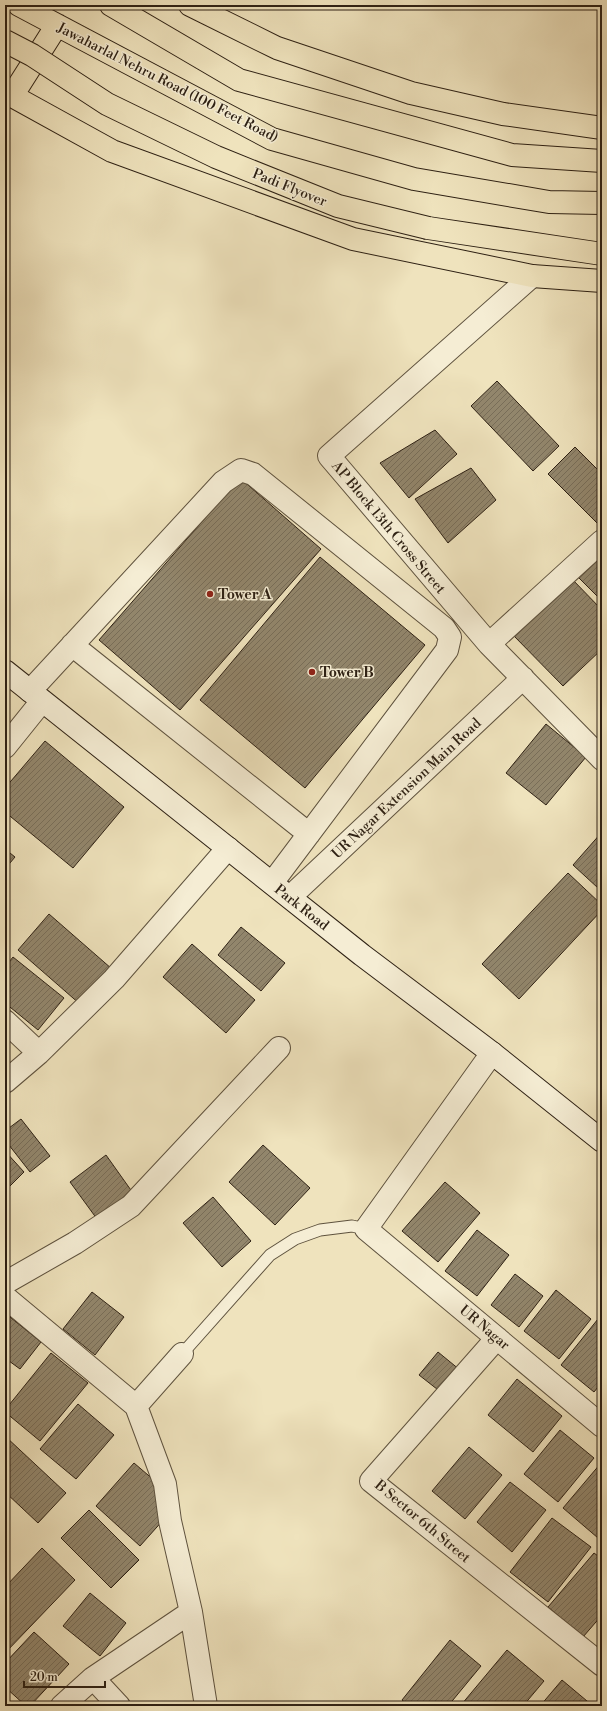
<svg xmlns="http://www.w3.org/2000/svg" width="607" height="1711" font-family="'Libre Bodoni',serif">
	<defs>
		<pattern id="building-hatch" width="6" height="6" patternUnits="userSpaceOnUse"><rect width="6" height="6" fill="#92866c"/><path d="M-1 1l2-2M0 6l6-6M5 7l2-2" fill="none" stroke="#786d58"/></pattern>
	</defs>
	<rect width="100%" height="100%" fill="#efe3bd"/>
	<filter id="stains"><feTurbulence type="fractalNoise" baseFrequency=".005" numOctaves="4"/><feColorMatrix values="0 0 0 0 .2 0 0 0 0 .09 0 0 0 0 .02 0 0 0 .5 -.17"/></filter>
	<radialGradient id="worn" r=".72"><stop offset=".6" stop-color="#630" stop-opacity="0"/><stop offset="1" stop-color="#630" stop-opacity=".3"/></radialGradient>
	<path fill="url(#building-hatch)" stroke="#2e2114" d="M497,381l62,65 -26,25 -62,-65z
		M435,430l22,24 -48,44 -29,-35z
		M575,447l27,27v46l-4,4 -50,-50z
		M471,468l25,32 -48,43 -33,-44z
		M240,478l81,71 -141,161 -81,-70z
		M602,551v50l-27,-27z
		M320,557l105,88 -120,143 -105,-88z
		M571,578l31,32v39l-39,37 -50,-51z
		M546,724l40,33 -40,48 -40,-32z
		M45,741l79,66 -51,61 -68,-56v-24z
		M602,832v51l-4,5 -25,-23z
		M5,849l10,8 -10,12z
		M568,873l34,32v5l-83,89 -37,-35z
		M49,914l63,55 -31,36 -63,-55z
		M241,927l44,36 -24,28 -43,-36z
		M192,944l63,56 -29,33 -63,-56z
		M13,957l51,41 -26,32 -33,-27v-36z
		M21,1119l29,37 -20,16 -25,-32v-9z
		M263,1145l47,43 -35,37 -46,-43z
		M5,1151l19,21 -14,14 -5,-5z
		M106,1155l27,38 -36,26 -27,-37z
		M445,1182l35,31 -42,49 -36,-31z
		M213,1197l38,44 -29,26 -39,-44z
		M477,1230l32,25 -32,41 -32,-25z
		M515,1274l28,22 -24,31 -28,-22z
		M556,1290l35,29 -32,40 -35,-28z
		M92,1292l32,25 -29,38 -32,-26z
		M5,1313l36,29 -21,27 -15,-11z
		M598,1319l4,4v59l-8,10 -33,-27z
		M438,1352l22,18 -18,23 -23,-18z
		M51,1353l37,30 -48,58 -35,-29v-2z
		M517,1379l45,37 -29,36 -45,-37z
		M78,1404l36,31 -38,44 -36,-30z
		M560,1430l34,28 -36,44 -34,-28z
		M5,1436l61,57 -28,30 -33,-31z
		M469,1447l33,28 -37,44 -33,-28z
		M134,1463l28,24 3,31 -25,28 -44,-40z
		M601,1463l1,71 -4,4 -35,-30z
		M510,1482l36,28 -34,42 -35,-30z
		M89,1510l50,50 -28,28 -50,-50z
		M552,1518l39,29 -43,55 -38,-30z
		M42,1548l33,32 -70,73v-66z
		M594,1553l8,6v56l-19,22 -35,-30z
		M90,1593l36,30 -26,33 -37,-30z
		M34,1632l35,32 -39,42h-4l-21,-19v-24z
		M450,1640l31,26 -33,40h-39l-7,-6z
		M507,1650l37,31 -21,25h-60l-2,-1z
		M562,1680l31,26h-53z"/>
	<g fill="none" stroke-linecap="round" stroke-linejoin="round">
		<g stroke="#5e523e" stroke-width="13">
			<path id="lane" d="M182,1354l88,-99 25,-16 25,-9 32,-4 14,3"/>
		</g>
		<g stroke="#5e523e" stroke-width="24">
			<path id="street" d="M532,276l-203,180 160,188 113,115
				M489,644l113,-103
				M72,645l237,189
				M30,691l193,-209 18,-12 12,4 191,154 6,9 -3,13 -175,233
				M5,747l37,-46
				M290,897l233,-219
				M5,1021l34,32
				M492,1053l-126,176 236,197
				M5,1082l34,-29 75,-74 114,-131
				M5,1283l70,-40 56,-37 148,-158
				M5,1297l131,109 29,78 5,37 21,91 15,94
				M497,1338l-126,143 231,184
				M136,1406l46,-52
				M93,1678l26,28
				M62,1706l31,-28 98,-66"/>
		</g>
		<g stroke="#2e2114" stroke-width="24">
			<path id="secondary" d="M5,671l357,284 130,98 110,88"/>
		</g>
		<g stroke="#2e2114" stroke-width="24">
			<path id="primary" d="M19,5l253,134 142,40 135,23 53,1
				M111,5l128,75 273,75 90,6
				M190,5l87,43 134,45 92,21 99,14
				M5,92l107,59 241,88 179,37 70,5
				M12,96l45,-71
				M428,228l174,26"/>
		</g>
		<use href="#lane" stroke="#f5edd4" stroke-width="11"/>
		<use href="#street" stroke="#f5edd4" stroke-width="22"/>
		<use href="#secondary" stroke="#f5edd4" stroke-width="22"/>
		<use href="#primary" stroke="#efe3bd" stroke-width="22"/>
		<g stroke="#2e2114" stroke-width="24" stroke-linecap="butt">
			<path id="primary-bridge" d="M5,41l27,14 75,49 109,53 122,49 90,22"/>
		</g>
		<use href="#primary-bridge" stroke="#efe3bd" stroke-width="22"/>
	</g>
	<g fill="#8f2418" stroke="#f5edd4" stroke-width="1.5">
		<circle cx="210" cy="594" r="4"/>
		<circle cx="312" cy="672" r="4"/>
	</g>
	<g text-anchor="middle" stroke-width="3" stroke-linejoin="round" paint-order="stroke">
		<g font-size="14" fill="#2e2114" stroke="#f5edd4">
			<text transform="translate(168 82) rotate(27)" y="5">Jawaharlal Nehru Road (100 Feet Road)</text>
			<text transform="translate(290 187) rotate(22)" y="5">Padi Flyover</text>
			<text transform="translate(389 527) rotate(50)" y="5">AP Block 13th Cross Street</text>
			<text transform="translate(406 788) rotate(-43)" y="5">UR Nagar Extension Main Road</text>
			<text transform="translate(302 907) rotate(38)" y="5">Park Road</text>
			<text transform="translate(485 1327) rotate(40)" y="5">UR Nagar</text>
			<text transform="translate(423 1521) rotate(40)" y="5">B Sector 6th Street</text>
		</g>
		<g font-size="14" font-weight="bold" fill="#2e2114" stroke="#f5edd4" text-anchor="start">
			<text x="218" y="599">Tower A</text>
			<text x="320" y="677">Tower B</text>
		</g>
	</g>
	<rect width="607" height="1711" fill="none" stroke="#efe3bd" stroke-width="20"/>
	<rect x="6" y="6" width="595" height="1699" fill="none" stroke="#2e2114" stroke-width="2"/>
	<rect x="10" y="10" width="587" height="1691" fill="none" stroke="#2e2114"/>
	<path d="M24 1681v6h81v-6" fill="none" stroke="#2e2114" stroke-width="2"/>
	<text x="30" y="1681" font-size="12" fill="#2e2114" stroke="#f5edd4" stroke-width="3" paint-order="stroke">20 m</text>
	<rect width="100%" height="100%" filter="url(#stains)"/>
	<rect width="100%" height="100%" fill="url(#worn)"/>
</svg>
